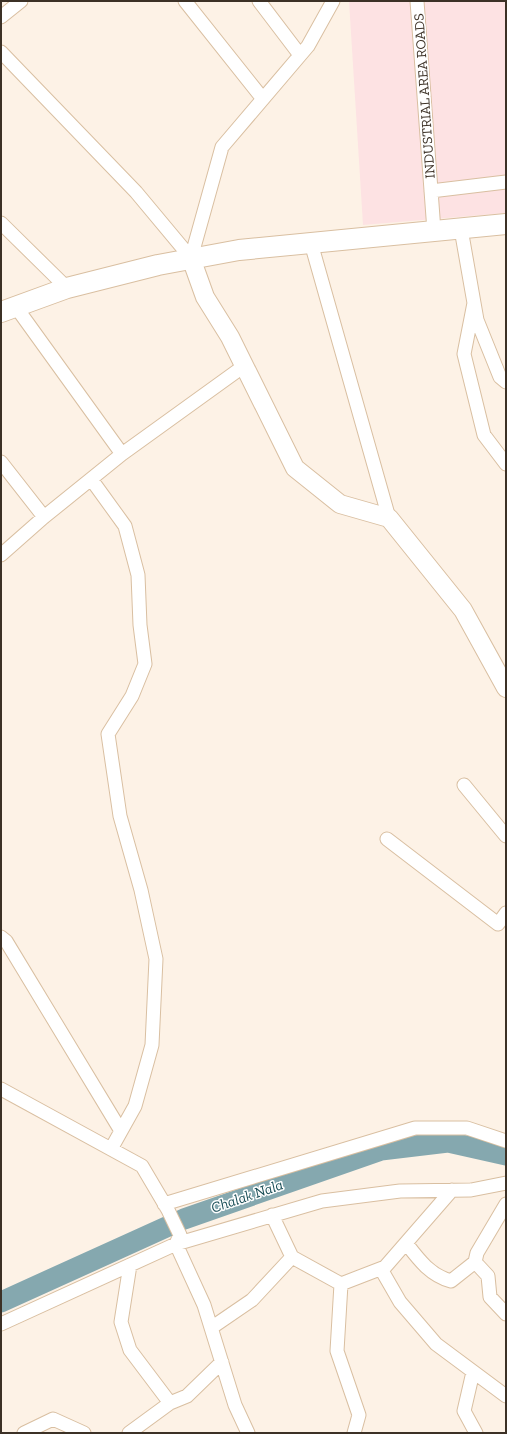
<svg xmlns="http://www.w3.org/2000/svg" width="507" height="1434" font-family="'Zilla Slab',serif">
	<rect width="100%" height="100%" fill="#fdf2e6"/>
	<path fill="#fde2e3" d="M349,1h157v212l-143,12z"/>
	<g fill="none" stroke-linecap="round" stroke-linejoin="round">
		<path stroke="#85a8af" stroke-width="21" d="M1,1302l183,-83 197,-69 67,-8 58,13"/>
		<g stroke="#d9bfa1" stroke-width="15">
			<path id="street" d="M185,1l78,98
				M259,1l41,54
				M417,1l17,230
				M1,17l20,-16
				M1,52l135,140 55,66
				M431,191l75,-9
				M1,223l66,65
				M461,229l16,91 23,57 6,5
				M311,243l78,275
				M191,258l31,-111 86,-101 25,-45
				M474,303l-10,51 20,81 22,29
				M16,307l106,147
				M1,462l43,55
				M91,479l34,47 13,49 2,50 5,39 -13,32 -24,38 12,82 21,74 15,69 -4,86 -17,61 -24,43
				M1,555l43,-38 78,-63 122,-88
				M464,785l42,51
				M387,839l111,85 8,-11
				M1,937l5,4 115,190
				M1,1089l141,77 26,44 12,25 -4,9 28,61 31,100 13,28
				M164,1204l251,-76h52l39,13
				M506,1204l-29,49 -2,9 13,14 2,21 16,17
				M272,1215l20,42 49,27 44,-17 67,-77
				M406,1243c13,17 24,32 45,38l24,-19
				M130,1265l-9,57 9,28 40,53 17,-7 35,-34
				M381,1269l19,33 36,42 70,52
				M341,1284l-4,67 22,64 -5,18
				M1,1324l175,-80 146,-43 78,-10 71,-1 35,-7
				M211,1328l41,-28 40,-43
				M473,1372l-9,39 12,22
				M24,1433l29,-14 31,14
				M129,1433l41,-30"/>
		</g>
		<g stroke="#d9bfa1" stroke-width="20">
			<path id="secondary" d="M191,258l14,39 25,40 65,131 45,36 49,14 74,92 43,78"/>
		</g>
		<g stroke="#d9bfa1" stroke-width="22">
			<path id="primary" d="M1,312l66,-24 91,-23 81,-15 267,-26"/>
		</g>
		<use href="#street" stroke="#fff" stroke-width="13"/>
		<use href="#secondary" stroke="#fff" stroke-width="18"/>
		<use href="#primary" stroke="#fff" stroke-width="20"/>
	</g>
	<g text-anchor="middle" stroke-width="3" stroke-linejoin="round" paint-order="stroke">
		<g font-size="14" fill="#3c3126" stroke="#fff">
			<text transform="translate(424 96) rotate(-94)" y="5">INDUSTRIAL AREA ROADS</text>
		</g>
		<g font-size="15" font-style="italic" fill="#184d56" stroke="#fff">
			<text transform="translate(247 1196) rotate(-19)" y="5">Chalak Nala</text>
		</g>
	</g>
	<rect width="507" height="1434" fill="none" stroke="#3c3126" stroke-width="4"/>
</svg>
